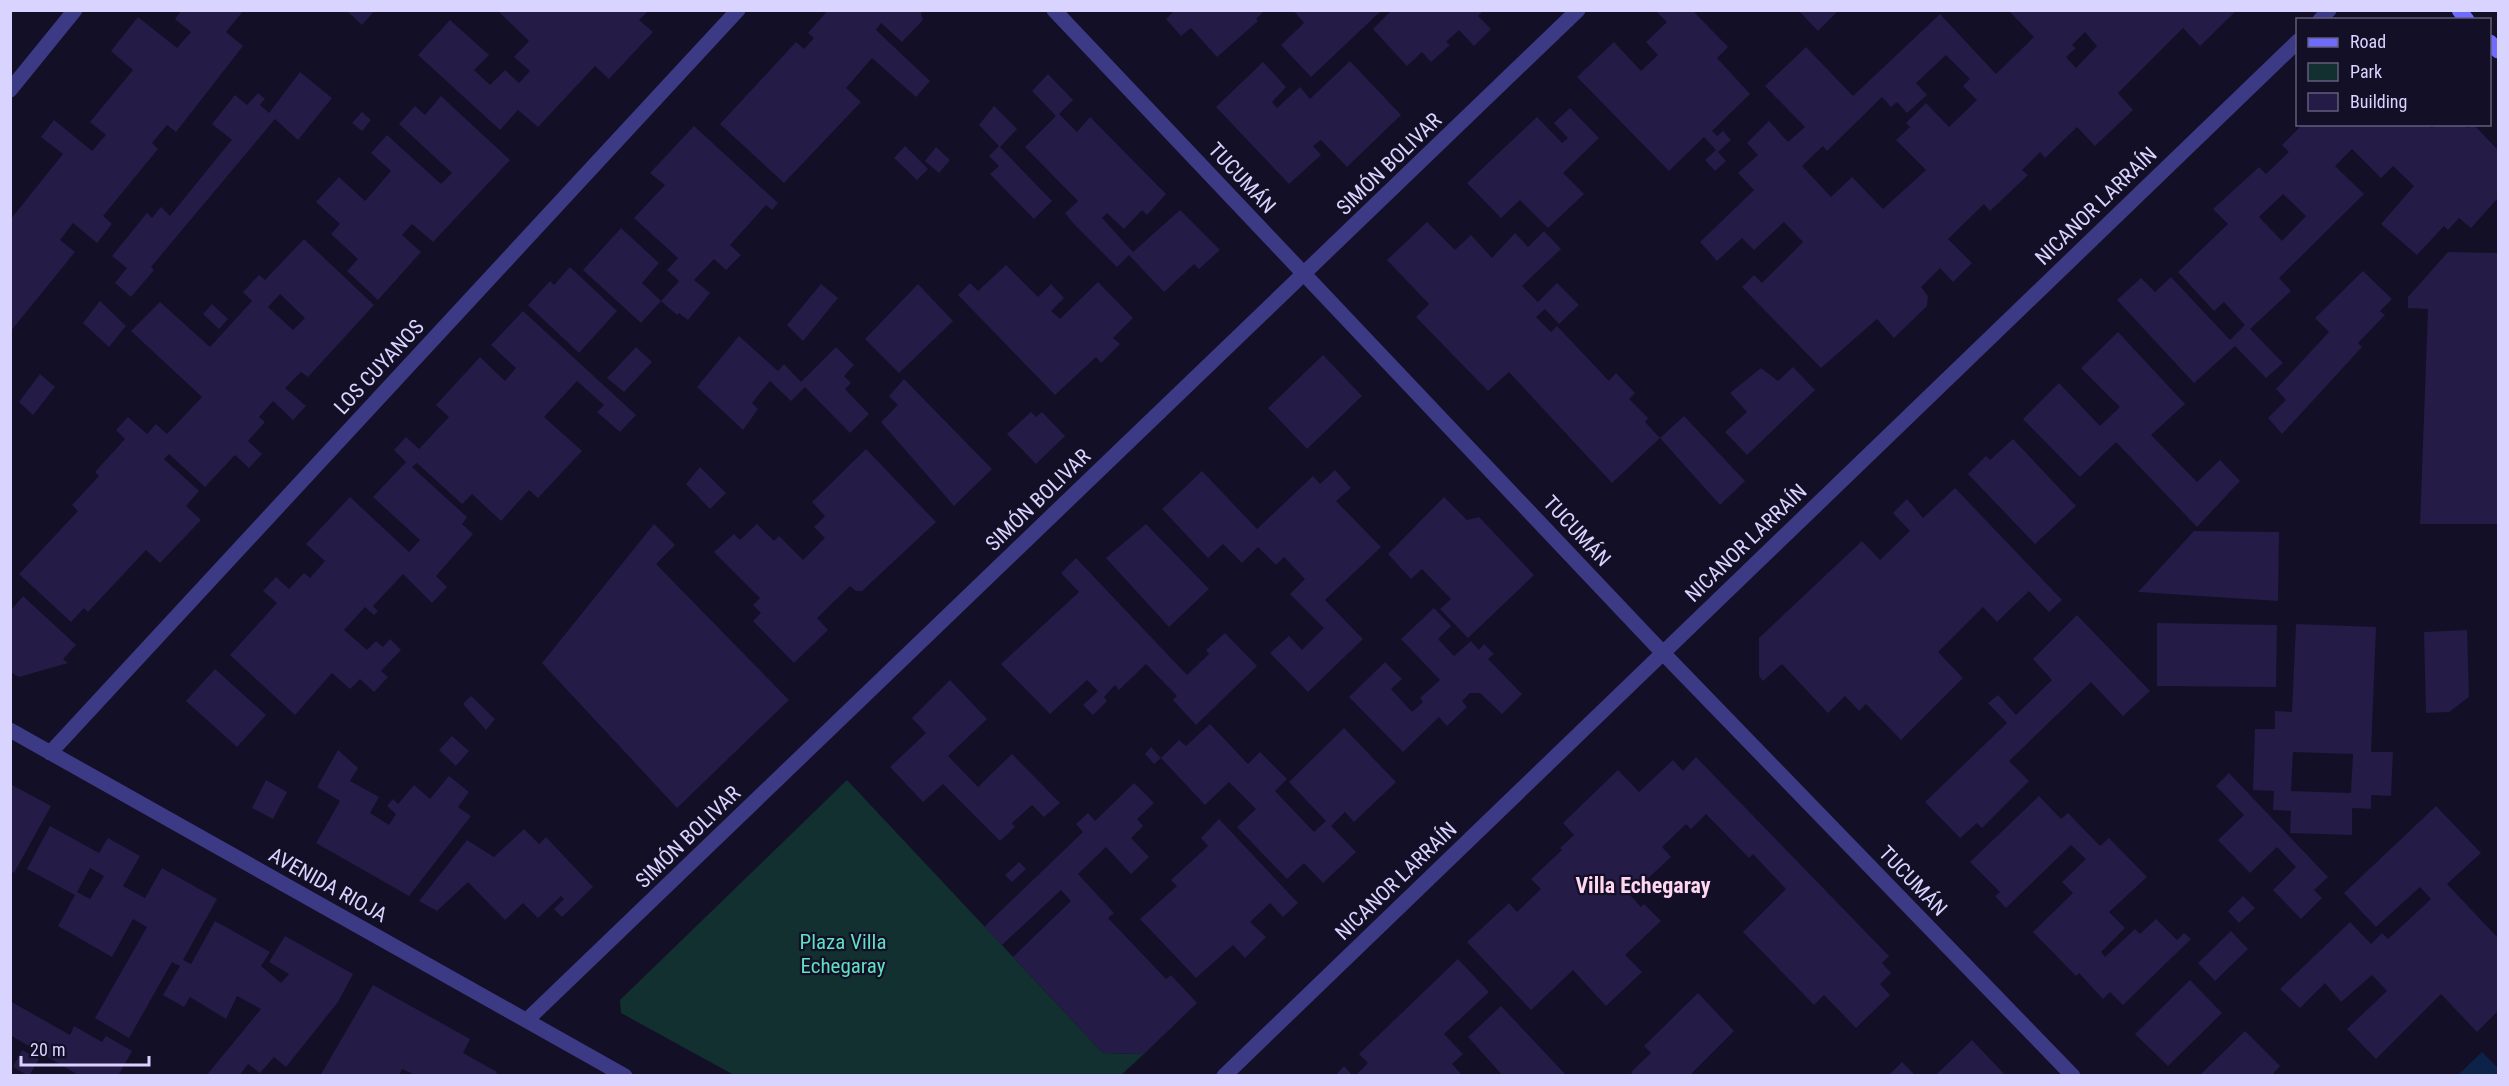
<svg xmlns="http://www.w3.org/2000/svg" width="2509" height="1086" font-family="'Roboto Condensed',sans-serif">
	<rect width="100%" height="100%" fill="#130f26"/>
	<path fill="#12302f" d="M847,780l256,273 41,1 -23,21h-387l-113,-62 -1,-13z"/>
	<path fill="#0c2248" d="M2482,1052l16,16v7h-40z"/>
	<path fill="#241b47" fill-rule="evenodd" d="M182,10h62l-18,22 17,14 -67,86 -9,-7 -15,18 6,6 -55,67 9,8 -15,19 -24,-20 -13,17 15,12 -65,80v-112l53,-66 -22,-17 13,-17 38,31 14,-16 -16,-13 43,-52 -22,-19 27,-34 39,31 14,-16 -16,-13z
		M346,10h29l-13,15z
		M497,10h152l-10,10 14,12 -44,47 -14,-13 -57,61 -20,-17 -18,20 -82,-75 32,-35 39,35 -15,15 16,15 15,-15 14,13 11,-12 -16,-14 15,-16z
		M828,10h96l-3,3 2,7 -21,22 -21,-19 -5,7 54,51 -14,16 -44,-39 -26,30 15,14 -77,81 -64,-59 76,-82 8,7 10,-11 -6,-5z
		M1175,10h90l-9,9 2,2 -41,36 -26,-29 -10,8 -15,-17z
		M1293,10h89l-71,67 -30,-32 23,-22z
		M1392,10h92l-6,6 13,13 -17,17 -15,-16 -13,12 4,3 -19,17 -9,-10 -15,14 -34,-37z
		M1655,10h41l-2,2 34,35 -11,11 33,36 -38,37 5,5 6,-5 8,9 -13,12 8,9 -11,10 -10,-11 11,-10 -12,-13 -35,34 -92,-94 37,-35 27,29 17,-16 -12,-13 21,-20z
		M1798,10h41l-21,21z
		M2008,10h229l-37,36 -17,-18 -65,65 15,17 -38,36 -18,-19 -32,31 -5,-6 -18,18 6,5 -38,36 -6,-7 -36,35 24,24 -19,19 -13,-14 -19,19 7,9 -1,10 -33,32 -17,-19 -56,49 -79,-81 12,-12 8,8 41,-41 -19,-20 -30,28 -12,-12 -25,23 -17,-19 54,-52 -16,-17 20,-18 -11,-12 22,-22 19,21 17,-15 -40,-41 41,-39 47,49 87,-82 56,60 38,-37zM2085,32l12,14 -21,22 -10,-11 10,-9 -4,-3zM1946,55l24,24 -7,7 14,14 -28,27 -23,-24 -20,20 4,4 -14,13 30,30 -43,39 -31,-32 -21,20 -29,-31 21,-20 4,5 55,-54 9,10 6,-5 10,11 20,-18 -11,-12z
		M1350,61l51,54 -54,52 -26,-27 -8,6 8,9 -32,29 -73,-77 47,-45 23,25 -14,15 5,6 23,-21 10,12z
		M300,72l32,26 -34,42 -23,-21 -124,148 3,3 -23,27 -16,-14 12,-15 -15,-12 35,-43 5,5 9,-11 9,9 60,-74 2,-2 -20,-16 23,-29 12,10 11,-12 7,6 -5,6 9,8z
		M1048,74l25,26 -14,14 18,18 13,-15 76,77 -19,21 -5,-5 -18,19 -17,-16 -5,5 31,34 47,-42 40,40 -21,19 -5,-5 -30,28 -35,-37 -12,12 -44,-44 -8,-10 13,-12 -53,-54 31,-31 -24,-25z
		M441,96l69,64 -77,82 -21,-18 -10,11 19,17 -43,48 -31,-29 11,-12 -27,-25 9,-10 -24,-22 23,-25 26,24 26,-30 -20,-18 16,-18 54,49 11,-11 -53,-49 16,-18 10,9z
		M994,106l23,23 -17,18 -21,-22z
		M1570,108l29,30 -36,35 21,21 -36,34 -28,-28 -19,18 -34,-35 70,-66 25,26 6,-5 -14,-15z
		M362,112l9,8 -9,11 -10,-8z
		M2303,124h125l4,4 3,-4h30l3,4 5,-4 25,26v48l-27,30 -12,-10 -11,12 -4,-4 -27,29 -36,-31 33,-38 -21,-20 -12,12 -29,-29 -17,17 29,28 -85,84 12,13 -41,38 33,34 -17,15 -31,-32 -41,37 -77,-83 24,-22 14,14 16,-15 59,63 15,-15 -21,-23 -10,9 -36,-39 50,-48 -15,-15 46,-42 7,7 23,-22 -7,-7zM2283,194l23,22 -24,25 -23,-24z
		M694,126l84,77 -6,7 -6,-5 -36,40 11,10 -15,15 -12,-11 -20,21 16,13 -22,27 -9,-7 -2,2 -16,-14 18,-20 -12,-11 11,-12 -44,-40 31,-33 -15,-12z
		M905,146l23,23 -11,11 -23,-22z
		M999,146l53,55 -18,18 -44,-45 9,-8 -10,-10z
		M936,147l14,13 -11,13 -14,-12z
		M1427,222l28,28 16,-15 21,23 23,-25 13,14 16,-16 17,18 -39,37 16,16 19,-19 22,22 -20,19 -14,-15 -9,8 15,15 6,-6 52,55 7,-8 19,20 -6,6 19,19 -3,4 15,16 -48,45 -103,-111 -21,19 -72,-74 13,-13 -42,-44z
		M621,228l38,35 -17,20 19,18 -20,22 -58,-53z
		M304,239l70,66 -66,72 -7,-5 -16,16 21,18 -13,14 -20,-19 -14,16 6,5 -17,19 14,13 -13,14 -14,-13 -30,32 -36,-33 -5,5 35,32 -13,15 15,14 -41,43 -14,-13 -58,62 -4,-4 -13,14 -52,-48 59,-63 -6,-6 27,-29 -4,-4 30,-33 -9,-9 12,-13 19,17 9,-10 11,10 35,-37 -71,-66 29,-29 50,45 42,-46 -9,-9 16,-17 6,5zM280,294l25,24 -12,12 -25,-23z
		M2448,252l50,1v271h-78l8,-215 -20,-1v-11z
		M1006,265l32,32 13,-13 13,14 -13,13 9,8 38,-37 35,36 -20,20 7,6 -19,19 -5,-6 -41,38 -97,-100 12,-12 8,8z
		M570,267l47,44 -38,42 -51,-48 22,-24 4,4z
		M2363,271l29,28 -12,12 5,4 -27,28 4,4 -80,87 -14,-16 18,-18 -10,-11 53,-57 -14,-14z
		M821,284l17,14 -35,43 -16,-16z
		M918,284l35,37 -54,52 -34,-34z
		M100,301l26,25 -17,21 -26,-24z
		M212,304l16,15 -9,10 -16,-15z
		M523,311l113,104 -16,17 -23,-20 7,-7 -27,-24 -33,36 38,34 -44,47 -9,-8 -28,31 -29,-27 -10,10 -45,-41 -5,4 55,50 -5,7 11,10 -37,42 11,11 -15,16 -29,-29 -30,32 5,5 -4,4 -9,-8 -21,23 23,20 9,-9 7,6 7,-8 11,11 -20,21 7,6 -14,15 -14,-13 -10,10 -18,-16 -37,42 -65,-60 47,-52 -14,-12 13,-14 13,12 15,-16 6,5 15,-17 -19,-17 44,-47 59,55 11,-12 -47,-43 33,-35 -12,-12 12,-13 13,12 30,-32 -13,-12 44,-48 25,24 11,-13 -25,-23z
		M2118,332l67,72 -34,31 46,47 23,-22 20,21 -43,46 -81,-85 -36,35 -57,-58 36,-36 41,43 20,-19 -39,-39z
		M739,336l39,35 6,-7 17,18 35,-35 18,18 -10,11 7,7 -6,6 24,25 -19,19 -45,-46 -14,14 -21,-20 -18,22 6,6 -15,21 -46,-43z
		M636,347l16,15 -28,30 -17,-14z
		M1323,355l39,41 -55,53 -39,-41z
		M1793,367l22,23 -68,65 -22,-23 22,-20 -17,-19 31,-25 17,13z
		M40,374l15,13 -22,28 -14,-13z
		M904,379l88,90 -38,37 -73,-84 17,-17 -9,-9z
		M1031,412l5,5 6,-5 23,24 -29,28 -29,-30z
		M1684,416l61,65 -25,24 -60,-67z
		M2013,439l63,67 -41,38 -67,-70 18,-18 4,4z
		M866,449l70,73 -74,69h-6l-6,-5 -33,32 11,12 -34,33 -41,-42 8,-8 -8,-8 7,-7 -46,-46 20,-18 6,6 17,-16 17,17 5,-5 24,24 22,-22 -11,-11 11,-11 -13,-14z
		M700,467l26,26 -16,16 -24,-25z
		M1335,470l16,18 -15,13 45,46 -56,53 38,39 -55,53 -38,-39 19,-17 13,14 22,-22 -34,-34 15,-15 -21,-22 -8,8 -18,-18 -16,16 -19,-19 -15,14 -46,-49 40,-38 55,58 56,-53 7,8z
		M1955,488l107,112 -13,12 -20,-21 -32,31 -14,-15 -45,45 25,26 -62,62 -35,-36 -7,7 -14,-15 -17,17 -46,-49 -19,17 -4,-5v-38l103,-97 18,19 30,-29 -17,-18 14,-14 16,19z
		M1444,497l23,23 12,-3 55,58 -66,63 -28,-29 11,-10 -29,-30 -11,10 -23,-25z
		M654,524l21,21 -19,19 133,136 -112,108 -135,-145z
		M1146,524l63,65 -40,38 -63,-69z
		M2194,531l85,1 -1,69 -140,-9z
		M1076,558l111,117 22,-21 -3,-4 19,-17 32,33 -61,59 -23,-25 4,-4 -31,-32 -27,26 -4,-5 -11,12 3,4 -14,14 -10,-10 15,-14 -11,-11 -37,34 -49,-50 78,-72 -18,-19z
		M23,596l53,49 -13,14 5,4 -49,14 -9,-5v-61z
		M1434,608l17,18 -13,13 16,17 17,-15 8,9 5,-6 10,10 -6,5 34,35 -20,20 -22,-21h-10l-8,8 5,6 -20,19 -8,-9 -36,35 -54,-55 36,-35 17,17 -11,10 21,23 11,-10 -3,-4 20,-18 -39,-41z
		M2077,615l73,76 -27,25 -32,-34 -82,79 20,20 -47,47 -5,-5 -17,15 -35,-36 82,-79 -19,-20 10,-8 18,20 36,-35 -19,-21z
		M2157,623l120,2 -1,62 -119,-1z
		M2296,624l80,3 -5,125h22l-2,44 -20,-1v14l-19,-1v27l-62,-2 1,-22 -18,-1 1,-19 -21,-1 2,-61h20v-18l17,1zM2293,752l60,2 -2,39 -60,-2z
		M2467,630l2,67 -20,15 -23,1 -2,-81z
		M215,669l51,46 -29,32 -51,-46z
		M950,680l37,39 -39,37 30,31 34,-33 48,49 -16,14 -12,-12 -20,18 3,4 -15,14 -57,-57 -20,18 -33,-35 36,-34 -14,-15z
		M471,696l24,23 -9,11 -23,-26z
		M1210,724l38,40 12,-12 27,27 -12,12 39,41 12,-11 -37,-39 55,-54 52,54 -42,40 -9,-10 -14,14 25,26 -33,31 -19,-20 -17,16 -50,-52 19,-18 -27,-27 -24,23 -44,-47 18,-18 7,6z
		M452,736l17,15 -13,15 -17,-16z
		M1151,747l10,11 -7,6 -9,-10z
		M338,750l20,18 -8,13 29,16 -9,16 19,12 7,-11 -9,-8 6,-7 5,5 16,-19 16,14 19,-23 20,16 -11,15 13,9 -62,80 -93,-53 24,-42 -23,-14z
		M1696,757l193,199 -7,7 9,10 -11,11 10,11 -34,33 -32,-33 -10,10 -71,-73 43,-43 -33,-35 -4,4 -43,-44 -15,15 -5,-5 -24,23 9,10 -41,38 11,12 3,-3 17,17 -36,34 17,17 -36,34 -33,-36 -42,40 -64,-68 42,-39 8,9 24,-23 -10,-10 31,-29 -2,-2 14,-13 -11,-12 55,-53 21,22 34,-32 10,11z
		M2229,773l99,104 -14,13 8,8 -21,21 -28,-29 23,-23 -19,-20 -27,26 -32,-33 26,-25 -28,-29z
		M266,780l21,12 -14,27 -21,-11z
		M1134,783l20,20 -17,16 6,7 -12,12 18,19 -18,17 -25,-27 -28,27 36,39 -6,5 58,61 5,-4 26,28 -53,51 -41,-1 -90,-96 58,-56 -10,-11 -59,55 -18,-18 99,-95 -7,-8 12,-11 7,8z
		M10,784l41,22 -37,67 -4,-2z
		M2039,796l22,23 7,-6 32,33 9,-8 38,39 -38,35 16,16 -24,24 4,5 30,-28 5,5 16,-15 21,21 7,-7 7,6 -68,66 -13,-13 -7,7 -24,-26 -3,3 -43,-44 40,-39 -11,-11 24,-23 -15,-14 -65,63 -11,-12 5,-4 -30,-30z
		M2436,806l45,47 -34,31 51,54v73l-21,21 -36,-38 -65,65 -29,-30 40,-38 -15,-16 -31,27 -16,-19 -25,25 -20,-19 70,-67 21,22 11,-11 6,6 43,-40 -11,-12 -44,40 -32,-34z
		M1219,819l79,84 -15,14 -13,-14 -20,19 16,15 -21,21 -12,-13 -37,33 -56,-59 37,-33 -6,-6 37,-34 -7,-8z
		M50,826l49,27 9,-15 32,18 -17,30 22,12 17,-30 55,31 -34,61 8,4 24,-43 55,31 -9,14 20,17 8,-9 -20,-12 16,-26 68,38 -15,28 -52,65 -12,-10 -14,16 -12,-9 -9,12h-33l55,-67 -24,-13 -11,23 -36,-22 -6,10 -21,-12 17,-29 -8,-4 -43,76 -34,-20 52,-91 -14,-8 -21,38 -54,-31 17,-31 -48,-26zM90,868l14,8 -14,23 -13,-7z
		M524,829l15,15 7,-7 47,50 -31,30 -8,-8 10,-10 -3,-3 -23,22 -15,-15 -18,17 -37,-38 -31,29 -18,-10 48,-61 27,17z
		M1019,862l7,7 -14,13 -7,-7z
		M2243,896l12,12 -16,15 -11,-12z
		M2231,931l17,18 -33,32 -17,-18z
		M1458,959l31,33 -45,42 19,20 -11,10 11,12h-108l13,-13 -9,-9z
		M2190,980l32,33 -54,53 -33,-32z
		M373,985l97,54 -7,14 34,19 -2,4h-77l-16,-7 -3,7h-79z
		M1698,993l36,38 -45,45h-55l-3,-4 20,-19 -7,-7z
		M10,1001l60,34 4,-9 28,16 4,-6 26,15 -14,25h-38l-70,-41z
		M1501,1006l66,70h-64l-35,-39z
		M2245,1031l35,35 -9,10h-72z
		M1972,1040l34,36h-71z
		M22,1050l17,9 -10,17 -16,-9z
		M1902,1062l14,14h-28z
		M1344,1066l9,10h-18z"/>
	<g fill="none" stroke-linecap="round" stroke-linejoin="round">
		<path stroke="#3d3a85" stroke-width="15" d="M1054,10l609,643 410,423
			M2320,20l9,-10
			M10,90l65,-80
			M10,730l615,346
			M50,753l688,-743
			M527,1020l1051,-1010
			M1224,1076l1074,-1035"/>
		<path stroke="#6f6bff" stroke-width="15" d="M2459,10l8,10
			M2490,42l8,9"/>
	</g>
	<g text-anchor="middle" stroke-width="4.5" stroke-linejoin="round" paint-order="stroke">
		<g font-size="21" fill="#d9d4ff" stroke="#130f26">
			<text transform="translate(1389 164) rotate(-44)" y="7">SIMÓN BOLIVAR</text>
			<text transform="translate(1242 178) rotate(47)" y="7">TUCUMÁN</text>
			<text transform="translate(2096 206) rotate(-44)" y="7">NICANOR LARRAÍN</text>
			<text transform="translate(379 367) rotate(-47)" y="7">LOS CUYANOS</text>
			<text transform="translate(1038 500) rotate(-44)" y="7">SIMÓN BOLIVAR</text>
			<text transform="translate(1577 531) rotate(47)" y="7">TUCUMÁN</text>
			<text transform="translate(1746 543) rotate(-44)" y="7">NICANOR LARRAÍN</text>
			<text transform="translate(688 837) rotate(-44)" y="7">SIMÓN BOLIVAR</text>
			<text transform="translate(1396 881) rotate(-44)" y="7">NICANOR LARRAÍN</text>
			<text transform="translate(1913 881) rotate(46)" y="7">TUCUMÁN</text>
			<text transform="translate(328 885) rotate(29)" y="7">AVENIDA RIOJA</text>
		</g>
		<g font-size="21" fill="#5fe0c0" stroke="#130f26">
			<text x="843" y="949">Plaza Villa<tspan x="843" dy="24">Echegaray</tspan></text>
		</g>
		<g font-size="22" font-weight="bold" fill="#ffd6f0" stroke="#130f26">
			<text x="1643" y="893">Villa Echegaray</text>
		</g>
	</g>
	<rect width="2509" height="1086" fill="none" stroke="#d9d4ff" stroke-width="24"/>
	<rect x="2296" y="18" width="195" height="108" fill="#130f26" stroke="#625e7d" stroke-width="1.5"/>
	<rect x="2308" y="38" width="30" height="9" fill="#6f6bff" stroke="#625e7d" stroke-width="1.5"/>
	<text x="2350" y="48" font-size="18" fill="#d9d4ff">Road</text>
	<rect x="2308" y="63" width="30" height="18" fill="#12302f" stroke="#625e7d" stroke-width="1.5"/>
	<text x="2350" y="78" font-size="18" fill="#d9d4ff">Park</text>
	<rect x="2308" y="93" width="30" height="18" fill="#241b47" stroke="#625e7d" stroke-width="1.5"/>
	<text x="2350" y="108" font-size="18" fill="#d9d4ff">Building</text>
	<path d="M21 1056v9h128v-9" fill="none" stroke="#d9d4ff" stroke-width="3"/>
	<text x="30" y="1056" font-size="18" fill="#d9d4ff" stroke="#130f26" stroke-width="4.5" paint-order="stroke">20 m</text>
</svg>
